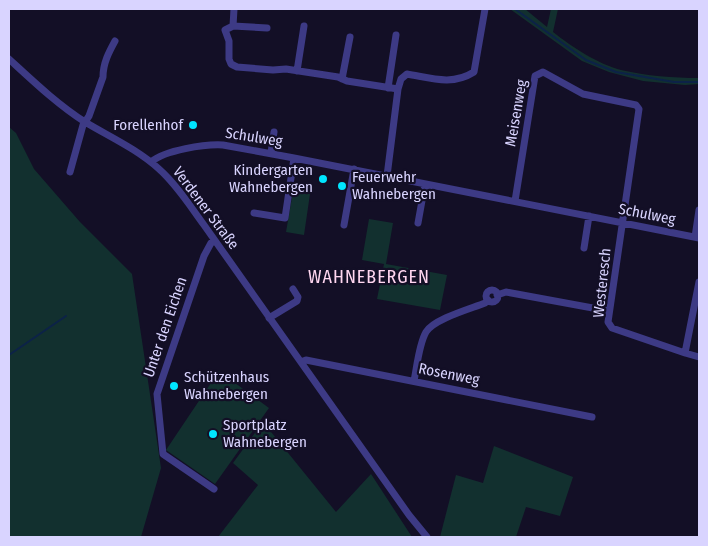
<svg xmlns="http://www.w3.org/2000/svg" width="708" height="546" font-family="'Fira Sans Condensed',sans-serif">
	<rect width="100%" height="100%" fill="#130f26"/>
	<path fill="#12302f" d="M510,9h15l22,18 4,-18h7l-5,23c19,15 45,32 68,38 26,6 52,8 78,8v6l-14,1 -42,-4 -34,-9 -27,-11z
		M9,127l7,6 18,36 46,53 52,52 29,194 -20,69h-132z
		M293,192l17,2 -6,41 -18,-3z
		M369,219l24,4 -7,41 61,11 -7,35 -63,-11 7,-35 -22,-4z
		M219,371l50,37 -54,76 -49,-34z
		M263,422l73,90 35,-38 41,63h-194l40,-52 -25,-22z
		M494,446l79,31 -13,39 -34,-9 -10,30h-76l16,-62 27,8z"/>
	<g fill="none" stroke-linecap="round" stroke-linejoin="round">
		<path stroke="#0c2248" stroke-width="2" d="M515,9l71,51 30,12 58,10h25
			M9,355l57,-39"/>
		<path stroke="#3d3a85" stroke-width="7" d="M234,9l-1,17 -8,4 4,11v18l2,5 6,3 36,3 13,-1 52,8 9,4 51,8
			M233,26l34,2
			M9,59c24,22 48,45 76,63 25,15 52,27 74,47 18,16 31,37 45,56l205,290 18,22
			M297,71l7,-45
			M342,79l8,-42
			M388,88l8,-53
			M271,153l3,-21
			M151,162c14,-12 54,-18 72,-17l71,13 405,80
			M70,172l13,-47 6,-9 14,-39c0,-14 6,-25 12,-36
			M387,176l11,-87 3,-10 6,-5c24,4 45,12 67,-2l11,-63
			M515,201l20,-125 8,-4 40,22 53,11 3,4 -31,213 4,6 73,25 14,-71
			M254,213l31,5 9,-60
			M418,223l7,-39
			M344,225l10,-56
			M695,237l4,-27
			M584,248l5,-32
			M486 296a6 6 0 1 1 12 0a6 6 0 1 1-12 0Z
			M497,295l9,-3 103,19
			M269,318l28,-17 1,-4 -5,-8
			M685,353l14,4
			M301,362l5,-2 286,57
			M414,381c3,-15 5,-37 12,-49 8,-13 44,-23 59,-29l3,-3
			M214,489l-51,-35 -6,-60 47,-138 7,-13 3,-3"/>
	</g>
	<g fill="#00e5ff" stroke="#130f26" stroke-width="2">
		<circle cx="193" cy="125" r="5"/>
		<circle cx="323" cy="179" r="5"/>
		<circle cx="342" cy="186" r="5"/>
		<circle cx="174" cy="386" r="5"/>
		<circle cx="213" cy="434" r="5"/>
	</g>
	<g text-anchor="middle" stroke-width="4.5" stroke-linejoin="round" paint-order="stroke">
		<g font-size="15" fill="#d9d4ff" stroke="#130f26">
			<text transform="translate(516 113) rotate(-80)" y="5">Meisenweg</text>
			<text transform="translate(254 137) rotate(9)" y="5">Schulweg</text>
			<text transform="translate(206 208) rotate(53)" y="5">Verdener Straße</text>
			<text transform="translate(647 214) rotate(11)" y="5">Schulweg</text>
			<text transform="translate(602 283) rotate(-84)" y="5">Westeresch</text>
			<text transform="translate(165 327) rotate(-71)" y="5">Unter den Eichen</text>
			<text transform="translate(449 374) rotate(11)" y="5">Rosenweg</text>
		</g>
		<g font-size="15" fill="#d9d4ff" stroke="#130f26" text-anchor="start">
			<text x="183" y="130" text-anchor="end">Forellenhof</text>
			<text x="313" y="175" text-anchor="end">Kindergarten<tspan x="313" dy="17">Wahnebergen</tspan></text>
			<text x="352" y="182">Feuerwehr<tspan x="352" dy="17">Wahnebergen</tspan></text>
			<text x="184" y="382">Schützenhaus<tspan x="184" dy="17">Wahnebergen</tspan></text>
			<text x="223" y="430">Sportplatz<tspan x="223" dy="17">Wahnebergen</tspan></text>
		</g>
		<g font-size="18" letter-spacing="1" fill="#ffd6f0" stroke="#130f26">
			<text x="369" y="283">WAHNEBERGEN</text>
		</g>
	</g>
	<rect width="708" height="546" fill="none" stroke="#d9d4ff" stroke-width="20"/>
</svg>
